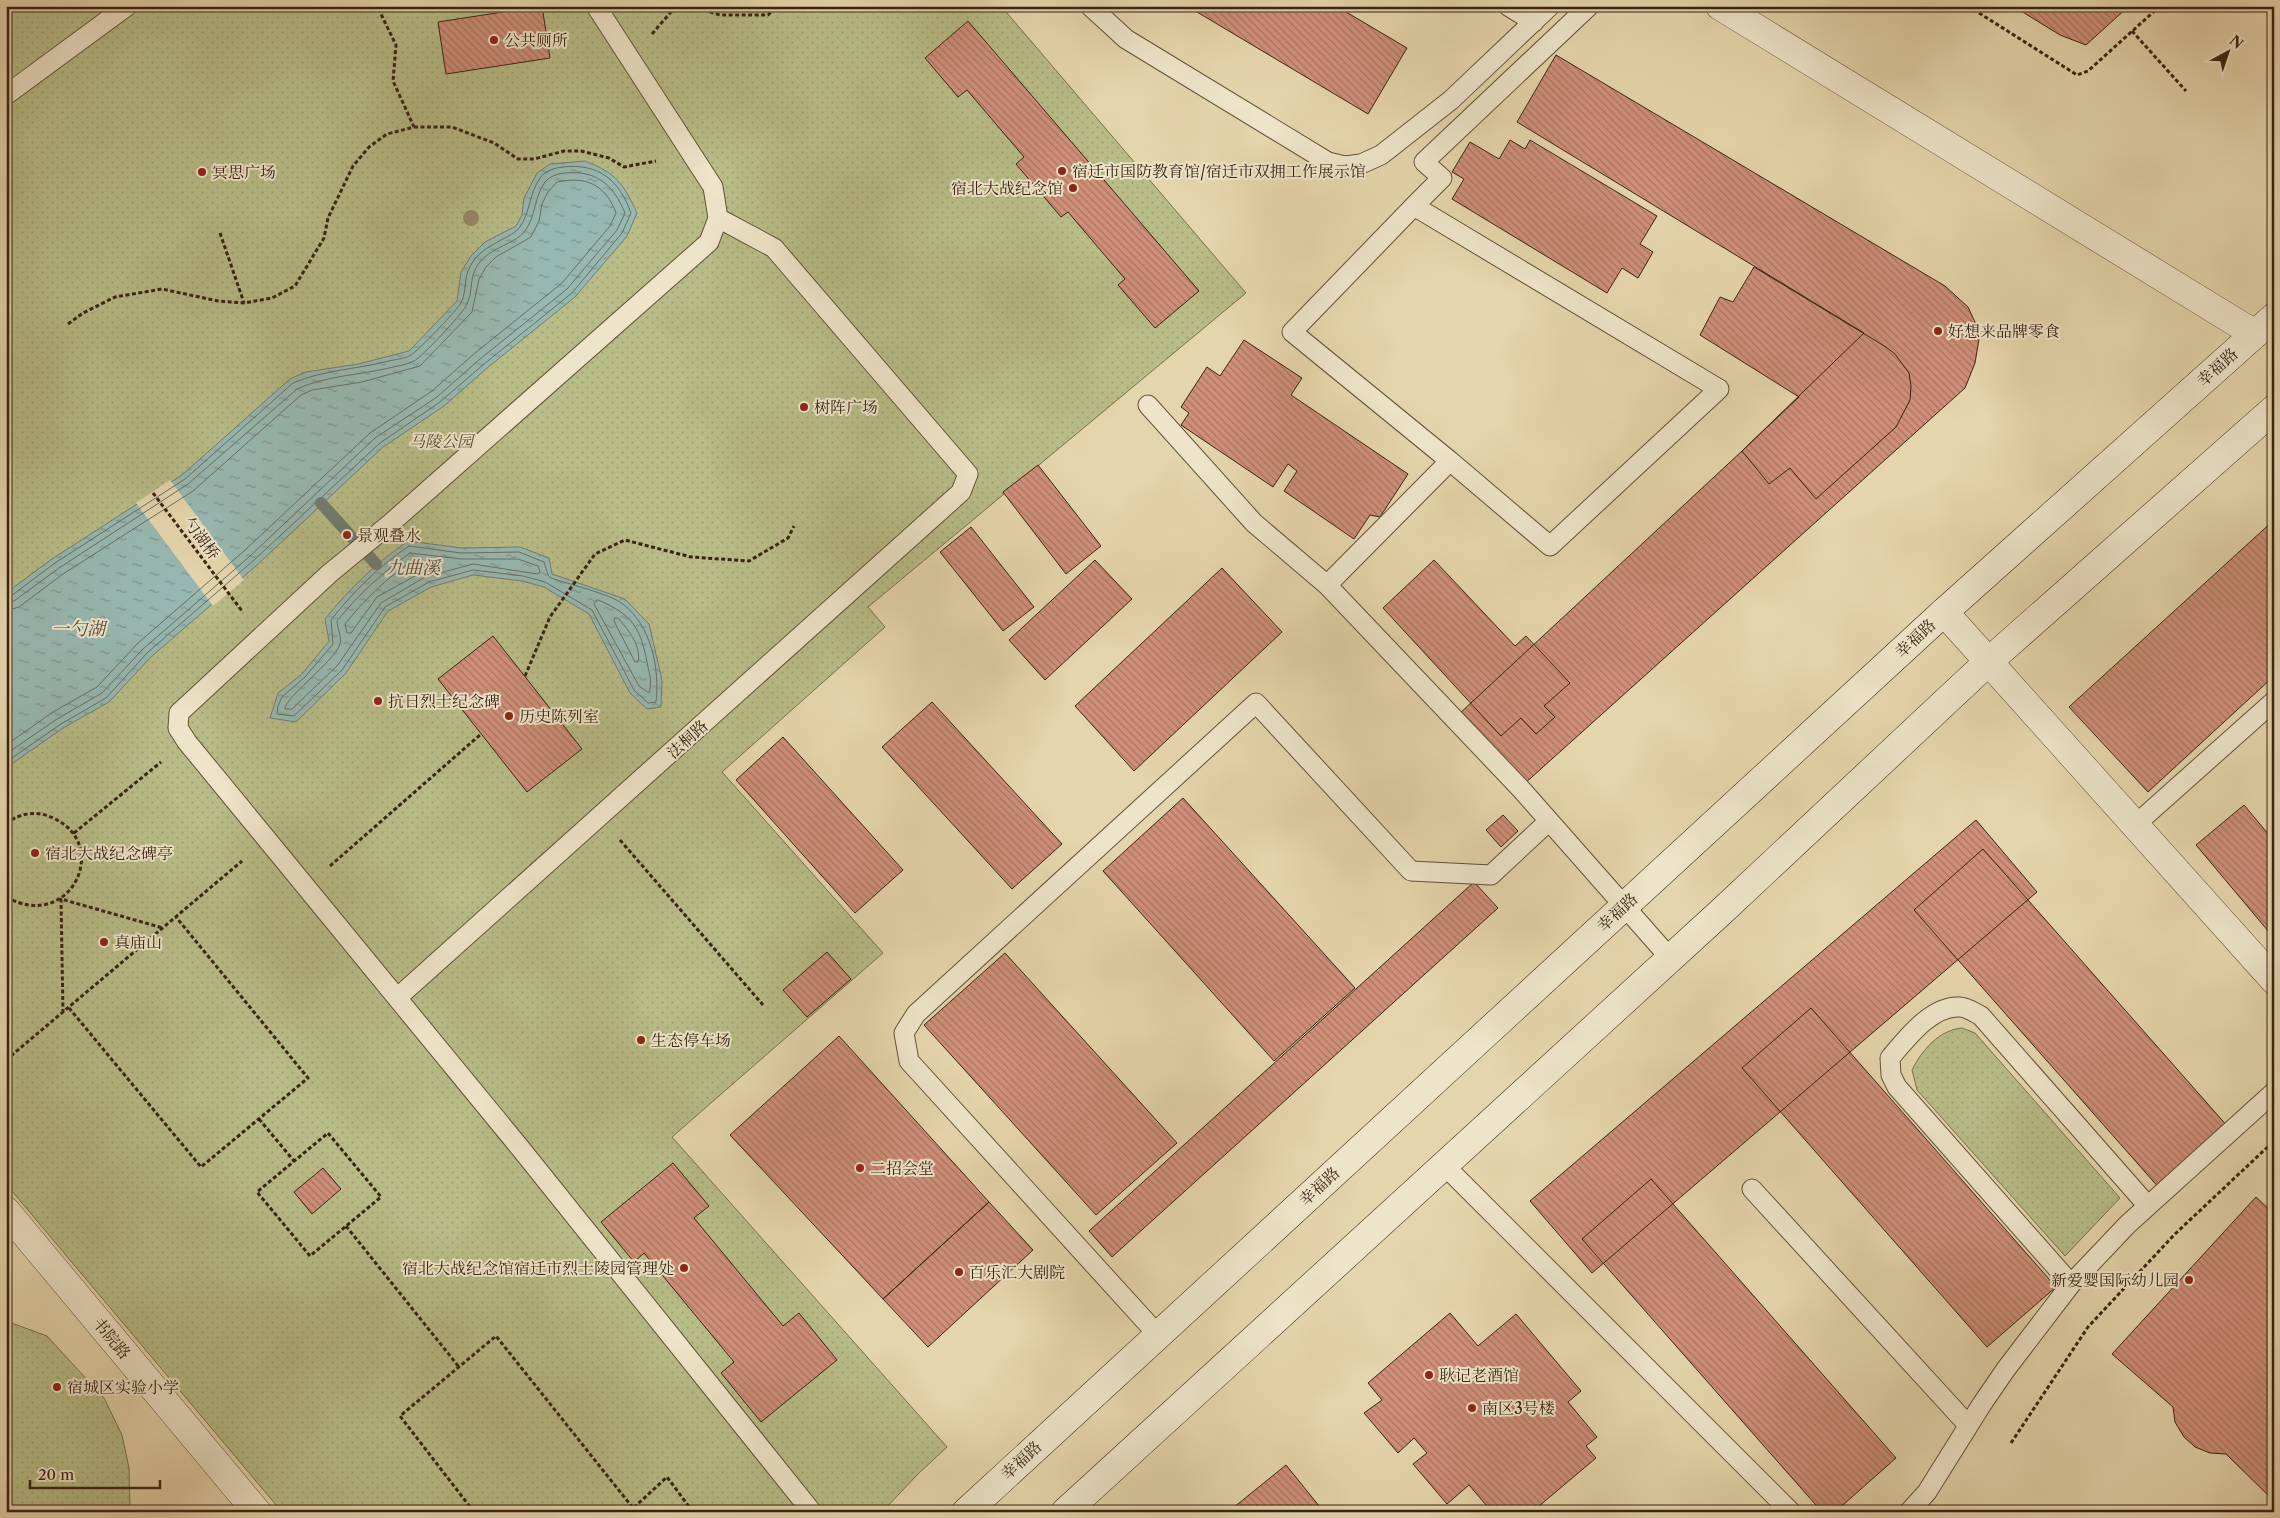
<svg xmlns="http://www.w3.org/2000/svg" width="2280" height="1518" font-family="'Libre Caslon Text','Noto Serif SC',serif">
	<defs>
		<pattern id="park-dots" width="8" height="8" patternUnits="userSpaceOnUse" patternTransform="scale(1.25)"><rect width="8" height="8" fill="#b8bc87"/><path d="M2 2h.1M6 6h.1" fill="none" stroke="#9fa174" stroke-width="1.8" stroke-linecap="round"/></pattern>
		<pattern id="water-ripples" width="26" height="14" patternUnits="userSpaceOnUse" patternTransform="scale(1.25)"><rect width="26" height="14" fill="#97b8b1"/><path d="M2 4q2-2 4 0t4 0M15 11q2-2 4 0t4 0" fill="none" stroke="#7c958f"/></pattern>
		<pattern id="building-back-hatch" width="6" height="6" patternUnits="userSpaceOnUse" patternTransform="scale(1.25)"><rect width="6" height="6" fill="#cf8f79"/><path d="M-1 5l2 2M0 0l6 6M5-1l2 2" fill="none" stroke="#a97462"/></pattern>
	</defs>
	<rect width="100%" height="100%" fill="#e5d5ac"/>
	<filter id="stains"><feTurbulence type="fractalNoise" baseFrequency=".004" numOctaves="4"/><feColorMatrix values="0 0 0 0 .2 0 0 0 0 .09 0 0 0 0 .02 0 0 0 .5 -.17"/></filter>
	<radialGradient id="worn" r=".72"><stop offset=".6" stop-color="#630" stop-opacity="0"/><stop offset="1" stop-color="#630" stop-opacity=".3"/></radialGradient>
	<path fill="url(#park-dots)" stroke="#78704c" d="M6,6h995l245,287 -378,314 17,20 -163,145 161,181 -211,184 275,310 -29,27 -36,38h-600l-276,-328z
		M1962,1028l13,5 145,165 -55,58 -148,-166 -5,-20c10,-20 27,-40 50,-42z
		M6,1321l41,15 57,62 18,37 7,33 1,44h-124z"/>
	<path fill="url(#water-ripples)" stroke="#717c71" d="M585,161c31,12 38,22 52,52l-10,23 -52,61 -88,71 -43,38 -61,41 -126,118 -106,92 -42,45 -46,26 -57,40v-175l46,-34 130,-84 108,-96 16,-7 52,-8 51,-13 48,-50 4,-29 10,-16 14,-14 31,-16 6,-11 2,-17 13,-25 13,-9z
		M408,541l54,7 58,-1 29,11 3,16 73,25 24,25 13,56 -1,27 -14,2 -17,-16 -41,-79 -45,-27 -22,-6 -49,-6 -42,12 -43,24 -42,62 -50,49 -26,-4 8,-25 24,-19 27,-33 -4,-22c26,-32 49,-54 83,-78z"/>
	<path fill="#e5d5ac" d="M170,480l74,100 -31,26 -77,-103z"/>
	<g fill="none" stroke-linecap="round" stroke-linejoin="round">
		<path stroke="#686e62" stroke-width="1" d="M409,546l52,7 58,-1 25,10 4,13 3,3c17,6 59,16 72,26 28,22 37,64 33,98l-8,1 -14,-13 -42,-80 -47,-28 -22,-6 -50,-6 -44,12 -44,25 -43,63 -48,46 -17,-2 1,-8 4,-9 23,-20 28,-33 -2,-24c23,-29 47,-53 78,-74z
			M410,553l51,6h57l20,7 2,6 -3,2 -64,-10 -48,13 -44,26 -44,63 -45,43h-7c-1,-11 49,-47 55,-65 2,-7 -3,-16 -3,-23 22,-27 45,-48 73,-68z
			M412,561l19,2 2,3 -56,31 -26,36h-4l-2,-9c20,-25 41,-45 67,-63z
			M6,597l5,-1 44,-33 130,-84 108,-96c30,-13 65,-14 96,-22 7,-2 16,-2 22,-6 6,-3 47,-46 50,-52 7,-15 1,-27 13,-43 13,-17 38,-22 46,-33 10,-14 9,-33 20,-49 5,-7 14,-10 23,-11 36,-4 56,13 68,46l-9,20 -50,60 -88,71 -44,38 -60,41 -127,118 -106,92 -41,45 -45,26 -55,38
			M598,600c36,15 43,29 50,67 2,8 4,18 1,26l-10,-7 -45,-82z
			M6,603l8,-2 45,-33 129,-84 109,-95c28,-13 62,-14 92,-21 7,-2 18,-3 25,-7 8,-4 48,-47 52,-55 8,-14 2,-28 13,-43 12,-16 38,-20 46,-32 11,-15 9,-34 20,-49 5,-6 12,-8 20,-9 31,-3 48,11 60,40l-8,17 -50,59 -87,70 -43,38 -62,41 -126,119 -106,92 -41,44 -45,26 -51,35
			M6,611l13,-4 44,-33 130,-83 108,-96 11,-5 50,-8 58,-16 52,-54 7,-33 7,-12 10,-10 35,-20 8,-16 3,-17 6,-12 9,-10c29,-6 48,2 59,31l-6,13 -48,57 -87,70 -43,38 -62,42 -126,118 -106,92 -41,44 -44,25 -47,33
			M615,618h3c10,11 24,29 20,44h-3l-21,-41z"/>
		<path stroke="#717c71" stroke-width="12" d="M321,503l55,61"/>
	</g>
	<path fill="url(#building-back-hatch)" stroke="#382312" d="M542,6l8,52 -104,16 -8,-52z
		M1187,6h149l71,42 -39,66z
		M2013,6h116l-43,39 -26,-10z
		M968,21l231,270 -44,37 -37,-43 7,-6 -57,-67 -7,5 -45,-53 8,-7 -57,-67 -9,7 -33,-39z
		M1556,55l389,231 23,21 12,26 -5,30 -10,25 -442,397 -65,-70 284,-264 122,-118 -347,-211z
		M1510,140l15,9 5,-9 127,76 -17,28 13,8 -15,26 -16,-10 -15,25 -155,-94 12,-20 -12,-7 18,-30 29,17z
		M1754,267l132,80 9,7 14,19 2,13 -1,14 -14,27 -80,72 -26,-31 -21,16 -27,-33 57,-54 -99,-62 20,-38 13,5z
		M1244,340l58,38 -11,17 117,79 -28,43 -10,-2 -16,24 -70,-48 13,-20 -9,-7 -15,23 -92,-62 8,-12 -8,-6 26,-40 13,9z
		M1038,465l63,81 -35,28 -63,-82z
		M2274,520v156l-126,116 -79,-85z
		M971,527l63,80 -31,24 -63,-79z
		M1095,560l37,39 -87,81 -36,-40z
		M1434,560l81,86 11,-10 44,47 -26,23 11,11 -19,17 -15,-16 -20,18 -118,-128z
		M1222,568l60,64 -148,139 -59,-65z
		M493,636l89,113 -55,43 -89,-113z
		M932,702l130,142 -50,45 -130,-142z
		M783,737l120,133 -48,43 -119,-133z
		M1183,798l172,190 -81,73 -171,-190z
		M2244,805l30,36v97l-78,-93z
		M1503,815l15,16 -17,16 -15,-17z
		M1976,820l61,72 -445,381 -62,-72z
		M1983,849l246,279 -69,61 -246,-279z
		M1474,882l24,26 -386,349 -23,-26z
		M827,952l24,27 -44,38 -24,-27z
		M1005,953l172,190 -81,72 -172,-190z
		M1811,1008l245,279 -69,60 -245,-279z
		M839,1036l150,166 -106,97 -153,-164z
		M673,1163l36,43 -15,12 89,108 16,-13 38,47 -76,62 -40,-49 13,-11 -90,-109 -10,9 -33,-40z
		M323,1168l18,21 -29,25 -18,-22z
		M1651,1179l245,279 -61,54h-13l-240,-273z
		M2256,1197l18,17v287l-48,-47 -16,-1 -15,-6 -11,-10 -9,-15 -2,-15 -61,-53z
		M989,1202l44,48 -105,97 -45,-48z
		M1450,1313l28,33 38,-32 65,77 -13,11 29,35 -11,9 10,12 -64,54h-40l-23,-27 -22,19 -34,-40 14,-11 -13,-15 -16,15 -34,-40 18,-13 -14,-17z
		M1286,1465l38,47h-96z"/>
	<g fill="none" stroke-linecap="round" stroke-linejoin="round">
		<g stroke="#635038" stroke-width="21">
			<path id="service" d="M596,6l117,181 5,31 -9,24 -318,281 -61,50 -151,140 -1,15 9,14 334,407 291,363
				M1090,6l36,33 202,123 17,4 16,-2 20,-9 70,-55 99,-94
				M1508,6l26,16
				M6,95l121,-89
				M1414,206l28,-28 -18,-16 165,-156
				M1148,405l106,118 73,62
				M1450,461l100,85 169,-157 -305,-183 -122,126 158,129 -123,124 194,204 149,169
				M2135,825l139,-124
				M397,998l564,-506 7,-18 -194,-226 -56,-30
				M1444,1165l347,347
				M1752,1189l216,236
				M2071,1284l-174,-197 -6,-12 -1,-17c17,-20 42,-53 70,-51 7,0 15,6 21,9l167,190
				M1158,1335l-249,-274 -5,-28 12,-19 340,-311 155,168 80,4 58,-54
				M1909,1512l18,-20 55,-88 24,-35 65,-85 57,-60 146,-132"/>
		</g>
		<g stroke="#635038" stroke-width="29">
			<path id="minor" d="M1944,612l330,368
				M6,1211l251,301"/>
		</g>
		<g stroke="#635038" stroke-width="29">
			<path id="tertiary" d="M1720,6l535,328"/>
		</g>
		<g stroke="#382312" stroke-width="29">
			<path id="secondary" d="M966,1512l978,-900 330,-295
				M1065,1512l656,-600 267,-250 286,-253"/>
		</g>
		<path stroke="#382312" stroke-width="3" stroke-dasharray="4 2.5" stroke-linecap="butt" d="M691,6l29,9h48l9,-9
			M1968,6l109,69 11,-4 72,-65
			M2132,31l54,60
			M652,34l24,-28
			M414,127h38l42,16 24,16h16l30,-8h17l28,7 15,9 32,-6
			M220,233l24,70
			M68,324l15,-11 32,-16 47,-8 56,12 26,2 28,-5 23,-12 29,-48 4,-20 25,-52 16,-19 18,-13 27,-7 -21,-46 3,-36 -19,-39
			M153,493l89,118
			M525,676l25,-59 45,-63 30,-14 66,17 58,4 39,-23 6,-12
			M6,823c15,-10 31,-13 47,-5 59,26 18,115 -47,79
			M74,833l87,-71
			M620,840l143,165
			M330,866l151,-132
			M69,1008l132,159 107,-89 -132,-161
			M63,1013l-2,-114 102,29
			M6,1060l236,-199
			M259,1119l35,42
			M328,1133l53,64 -71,59 -53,-64z
			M346,1226l113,141
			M2011,1443l77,-116 87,-93 99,-93
			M474,1512l-74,-96 96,-80 137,172
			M629,1512l38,-35 26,35"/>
		<use href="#service" stroke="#eee4c9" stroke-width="19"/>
		<use href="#minor" stroke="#eee4c9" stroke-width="28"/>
		<use href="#tertiary" stroke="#eee4c9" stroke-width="28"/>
		<use href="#secondary" stroke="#eee4c9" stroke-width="28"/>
	</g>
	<circle fill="#978867" cx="471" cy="218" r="8"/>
	<g fill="#8f2418" stroke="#eee4c9" stroke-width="2">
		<circle cx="494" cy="40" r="5"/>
		<circle cx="1062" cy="171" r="5"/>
		<circle cx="202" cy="172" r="5"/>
		<circle cx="1073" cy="188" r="5"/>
		<circle cx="1938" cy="331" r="5"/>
		<circle cx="804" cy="407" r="5"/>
		<circle cx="347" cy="535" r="5"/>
		<circle cx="378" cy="701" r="5"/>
		<circle cx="509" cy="716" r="5"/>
		<circle cx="35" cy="853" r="5"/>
		<circle cx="104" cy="942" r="5"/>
		<circle cx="641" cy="1040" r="5"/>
		<circle cx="860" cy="1168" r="5"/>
		<circle cx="684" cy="1268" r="5"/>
		<circle cx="959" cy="1272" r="5"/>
		<circle cx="2189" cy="1280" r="5"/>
		<circle cx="1429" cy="1375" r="5"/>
		<circle cx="57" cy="1387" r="5"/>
		<circle cx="1472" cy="1408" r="5"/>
	</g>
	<g text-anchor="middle" stroke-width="4" stroke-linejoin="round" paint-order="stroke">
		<g font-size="16" fill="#382312" stroke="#eee4c9" text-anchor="start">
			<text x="504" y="46">公共厕所</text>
			<text x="1072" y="177">宿迁市国防教育馆/宿迁市双拥工作展示馆</text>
			<text x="212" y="178">冥思广场</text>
			<text x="1063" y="194" text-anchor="end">宿北大战纪念馆</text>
			<text x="1948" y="337">好想来品牌零食</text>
			<text x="814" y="413">树阵广场</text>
			<text x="357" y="541">景观叠水</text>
			<text x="388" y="707">抗日烈士纪念碑</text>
			<text x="519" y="722">历史陈列室</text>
			<text x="45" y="859">宿北大战纪念碑亭</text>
			<text x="114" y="948">真庙山</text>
			<text x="651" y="1046">生态停车场</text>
			<text x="870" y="1174">二招会堂</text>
			<text x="674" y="1274" text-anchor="end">宿北大战纪念馆宿迁市烈士陵园管理处</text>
			<text x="969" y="1278">百乐汇大剧院</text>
			<text x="2179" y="1286" text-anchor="end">新爱婴国际幼儿园</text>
			<text x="1439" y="1381">耿记老酒馆</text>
			<text x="67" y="1393">宿城区实验小学</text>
			<text x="1482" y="1414">南区3号楼</text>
		</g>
		<g font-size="16" fill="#382312" stroke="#eee4c9">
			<text transform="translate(2217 367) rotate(-42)" y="6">幸福路</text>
			<text transform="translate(202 538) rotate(53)" y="6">勺湖桥</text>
			<text transform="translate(1915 638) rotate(-43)" y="6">幸福路</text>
			<text transform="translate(687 739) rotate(-42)" y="6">法桐路</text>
			<text transform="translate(1617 912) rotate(-43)" y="6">幸福路</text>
			<text transform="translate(1319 1186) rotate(-43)" y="6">幸福路</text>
			<text transform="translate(112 1338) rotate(50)" y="6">书院路</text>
			<text transform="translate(1021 1460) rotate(-43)" y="6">幸福路</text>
		</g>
		<g font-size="16" font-style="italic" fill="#58492f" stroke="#eee4c9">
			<text x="441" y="447">马陵公园</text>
		</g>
		<g font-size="18" font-style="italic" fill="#50483a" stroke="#eee4c9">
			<text x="413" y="574">九曲溪</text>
			<text x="78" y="635">一勺湖</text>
		</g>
	</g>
	<rect width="2280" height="1518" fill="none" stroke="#e5d5ac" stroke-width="25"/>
	<rect x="8" y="8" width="2265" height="1503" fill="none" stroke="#382312" stroke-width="2.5"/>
	<rect x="12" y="12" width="2255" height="1493" fill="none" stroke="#382312"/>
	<g transform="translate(2228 52) rotate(40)" stroke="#eee4c9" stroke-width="4" paint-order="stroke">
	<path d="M0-4L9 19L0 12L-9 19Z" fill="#382312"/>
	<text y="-8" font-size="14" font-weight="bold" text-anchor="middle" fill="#382312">N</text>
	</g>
	<path d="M30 1480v8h130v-8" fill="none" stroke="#382312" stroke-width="2.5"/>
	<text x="38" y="1480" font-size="15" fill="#382312" stroke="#eee4c9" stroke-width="4" paint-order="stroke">20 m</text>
	<rect width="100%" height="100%" filter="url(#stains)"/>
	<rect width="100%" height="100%" fill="url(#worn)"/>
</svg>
